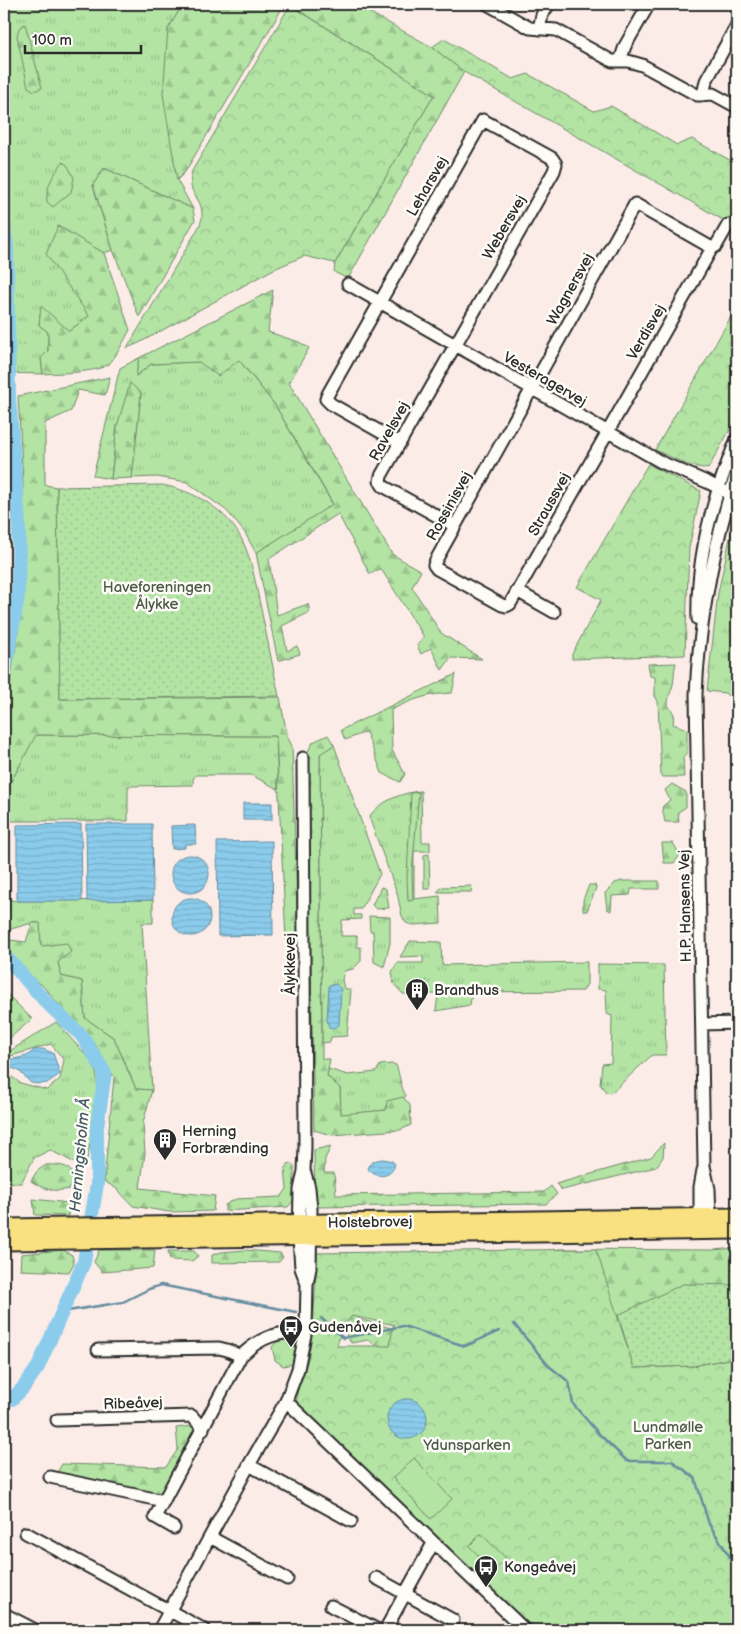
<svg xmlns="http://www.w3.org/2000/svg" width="741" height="1634" font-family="'Balsamiq Sans',sans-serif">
	<defs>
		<pattern id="grass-tufts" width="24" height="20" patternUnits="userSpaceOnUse" patternTransform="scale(1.25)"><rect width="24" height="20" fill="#b3e4a4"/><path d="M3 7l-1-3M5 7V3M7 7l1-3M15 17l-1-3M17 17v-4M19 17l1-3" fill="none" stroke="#9ac48d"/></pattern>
		<pattern id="forest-firs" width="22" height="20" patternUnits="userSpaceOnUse" patternTransform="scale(1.25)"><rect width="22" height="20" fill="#b3e4a4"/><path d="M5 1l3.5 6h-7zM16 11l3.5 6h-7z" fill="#9ac48d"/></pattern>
		<pattern id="park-crowns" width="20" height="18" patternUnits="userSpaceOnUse" patternTransform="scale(1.25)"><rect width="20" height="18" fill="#b3e4a4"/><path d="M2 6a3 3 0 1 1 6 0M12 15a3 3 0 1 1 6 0" fill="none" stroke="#9ac48d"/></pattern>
		<pattern id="garden-dots" width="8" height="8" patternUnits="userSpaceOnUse" patternTransform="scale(1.25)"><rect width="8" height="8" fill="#b3e4a4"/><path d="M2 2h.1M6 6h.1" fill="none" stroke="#9ac48d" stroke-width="1.8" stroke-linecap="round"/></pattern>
		<pattern id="water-rules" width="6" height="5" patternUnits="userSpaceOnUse" patternTransform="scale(1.25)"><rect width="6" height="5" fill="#8bccec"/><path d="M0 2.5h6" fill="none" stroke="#78afcb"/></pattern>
	</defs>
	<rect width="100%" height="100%" fill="#fbece7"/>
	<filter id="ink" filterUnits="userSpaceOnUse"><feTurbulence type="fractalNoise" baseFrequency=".02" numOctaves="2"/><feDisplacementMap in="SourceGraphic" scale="10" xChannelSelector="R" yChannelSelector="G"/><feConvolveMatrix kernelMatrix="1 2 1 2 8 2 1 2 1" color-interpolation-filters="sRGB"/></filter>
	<g filter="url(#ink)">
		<path fill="url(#grass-tufts)" stroke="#6f8868" d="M4,4h179l-15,25 9,151 16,29 -89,-41 -11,18 20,64 -9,3 -46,-26 31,89 -20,15 -28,-24 -2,18 9,7v19l-7,8 2,15 -39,-1z
			M139,358l-3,18 15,-12 88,-4 36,45 58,100 -77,48 -11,-20 -18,-22 -40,-29 -30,-5 -25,1 9,-85 -24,33 -6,53 -18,-3 27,-108z
			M737,506v181l-9,9 -3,-3 -18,-2 11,-98z
			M35,735l241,1 2,53 -27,-14h-55l-3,4v6l-65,1v35h-124v-26z
			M334,745l46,129 -19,35h-7v6h7v4l-19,1 -1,16h16v11h4v14l-8,8 -9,2 -2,9 2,8 7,2 -4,46 -16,1 -1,5 -8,1 -2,-290z
			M421,791l1,51h8v9h-16v48l26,-3 1,27 -28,2 -7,-2 -4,-7 -5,-23 -28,-76c10,-15 33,-25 52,-26z
			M381,887l5,2 3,19 -13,1 -4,-4z
			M4,899l14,2 135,-1v23h-11l10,167 -16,-1 -22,-51 -29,-20 -3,-37 -21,-5 -3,-14 -17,-16 -2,-23h-7l-28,8z
			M369,916l21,1v26l-6,24 -10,-5 -1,-31h-3z
			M410,941l31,1 1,23 145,-3v22l-4,7 -111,1 -2,13 -34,6 2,-17h-35l-9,-10 -2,-12 5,-9h26v-7l-23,1z
			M598,964l66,1 2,90h-14l-41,38 -5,-1 -6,-8 2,-20 9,-1 1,-47 -5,-2 -1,-24 -8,-1z
			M56,1022l38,42 6,27 -14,74 -13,-3 -23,-12 -16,8 -13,25h-7l-10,-3v-109l16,12 27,7 13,-11 4,-19 -13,-16 -47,14 1,-4z
			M392,1064l4,1c4,10 4,21 10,31l-20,14 -45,5 -1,-27 -13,-12 1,-7 20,6 28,-3 4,-7z
			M298,1336l-5,28 -10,2 -8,-6 -3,-13 9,-10z"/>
		<path fill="url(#forest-firs)" stroke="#6f8868" d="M183,4h95l5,3 -98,165 -8,8 -14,-86 5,-65z
			M289,4h79l-3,6 67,37 32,25 -116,207 -14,-7 1,-9 99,-168z
			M25,24l17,64 -8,3 -6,-4 -11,-51 2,-8z
			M63,162l5,4 6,12 -3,14 -18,15 -6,-5c-2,-14 7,-29 16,-40z
			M104,168l89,41 2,11 -56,97 -26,-67 -20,-65z
			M58,226l46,27 26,77c-4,7 -16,30 -21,34 -12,9 -51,9 -66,10l-2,-16 7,-7v-19l-9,-7 2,-19 28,25 20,-15 -43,-62z
			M273,290l-5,42 31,10 10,6 -20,35 103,171 29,17 -9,16 29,46 41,26 -31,-1 -9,12 -11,-22 -10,6 -4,-9 7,-8 -43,-68 -11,5 -32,-60 -69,45 8,56 31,-11 2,8 -28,14 5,25 10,-5 3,8 -22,7 -22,-108 77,-49 -58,-99 -36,-45 -21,16 -19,-14 -48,2 -15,12 3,-18z
			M110,377l-5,18 -27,-5 -7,21 -26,12v62l12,2 3,212 220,-2 7,39 5,10 6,196 -12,-2 -10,-204 -240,-1 -32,60v-77l14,-84 3,-67 2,-85 -5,-86z
			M130,383l11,10 -9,85 -21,1 6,-53z
			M676,663c-3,9 -1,17 -4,25 -2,6 -4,10 -4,17l6,9 -1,10 14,5v25l-4,3 1,20h-23l-3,-76 -3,-5v-19l-5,-1 -2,-12z
			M456,674l-4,19c-24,1 -39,6 -61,17l1,40 13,24 -5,8 -18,-9 -16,-41 -21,8 -4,-10z
			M328,735l6,10 -14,9 2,305h8l-3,17 13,12 1,26 45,-4 1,-9 16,-4 7,8 1,20 -11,5 -68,5 -18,-5 -7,-377 6,-11z
			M672,784l14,8v15l-8,5 1,10h-14l-3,-15 8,-7 -5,-10z
			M419,792l-7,80 1,28 -5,1 -1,-23 4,-85z
			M662,843h11l7,12 -6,8h-10z
			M429,854l1,35h-6v-34z
			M622,881h37v8h-28l-1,6 -18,1 -1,15 -4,-2 -2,-16 10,-10z
			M589,885h6l1,3 -9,23h-4v-11z
			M472,886l-1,6h-34l5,-5z
			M32,923h8l1,23 26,-3 4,9 -13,10 3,14 21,5 3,37 29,20 22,51 16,1 -9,33 2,30 -5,35 75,8 -2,15 -44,1 -36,-6 -16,-17 -13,-8 10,-104 -19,-33 -24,-25 -29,-34 -38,-24v-28l6,7 16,2z
			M4,991l28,28 -28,24z
			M664,1143l-1,14 -7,10 -94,23 -6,-6 95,-27z
			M331,1146l-6,13 -1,14h10l2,22 208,-3 7,-6 6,8 -11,10 -231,3 -1,-57z
			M289,1163l5,3v34l-6,7 -63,4v-6l11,-6 45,-2 6,-8 -2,-20z
			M46,1165c19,-1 32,2 24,24 -17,3 -25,1 -39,-8l6,-10z
			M33,1199l36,4 -1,13 -33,-1z
			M737,1248v140l-89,7 -90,-146 154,1z
			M63,1250l9,5 2,8 -5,9 -49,-2 1,-16z
			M99,1250h56l-2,18 -51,4 -8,-10z
			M245,1250l35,3 3,4 -4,5 -67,1v-8l9,-3z
			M168,1251h26l4,5 -6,5 -22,-1z
			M354,1296l5,23 39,11 -9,24 -21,-14 -17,3 -16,-27z
			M191,1426l8,4 -37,69 -107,-23 7,-12 104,3 12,-18 -2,-21z"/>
		<path fill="url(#park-crowns)" stroke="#6f8868" fill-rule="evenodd" d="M290,5l144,90 -99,168 -31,-7 -32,14 -133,73 -12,5 69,-116c3,-6 7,-12 6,-19 -1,-18 -16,-18 -10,-42z
			M444,39l69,40 15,-5 66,37 17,-5 66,39 15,-6 45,25v64l-273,-156 -32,-25z
			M737,306v111l-29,52 -20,-4 -33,-15z
			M648,464l53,27 -12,57 -4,107 -113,4v-5l29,-54 -24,-13z
			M596,1249l38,119 59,-2 44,-9v273h-202l-238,-225c-3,-16 10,-36 12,-52 6,-33 6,-67 8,-100zM352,1316l43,9 -2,1 -3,20h-53l6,-23h3z"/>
		<path fill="url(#garden-dots)" stroke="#6f8868" d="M162,485c33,6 66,25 81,57 10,21 13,45 18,67 6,29 12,58 18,87l-219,3 -3,-212z
			M683,1284l54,1v72l-44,9 -59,2 -16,-53z"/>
		<path fill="#b3e4a4" stroke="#6f8868" d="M414,1458l38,41 -21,20 -38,-41z
			M481,1534l25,24 -12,13 -25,-25z"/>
		<path fill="url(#water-rules)" stroke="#658c9f" d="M243,803h29v17h-29z
			M81,824l1,77h-65v-76z
			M86,824h66l1,76 -66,1z
			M195,825l1,19h-11v4l-13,1 -1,-23z
			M272,841l1,94 -55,1 -1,-94z
			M171 874a19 19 0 1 1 38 0a19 19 0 1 1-38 0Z
			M172 917a19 19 0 1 1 38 0a19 19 0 1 1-38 0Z
			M336,984l5,5 -2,36 -5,3 -5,-1 -2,-7 2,-35z
			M43,1049l10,4 7,21 -13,9 -7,1 -9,-1 -13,-13 -10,-3 1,-7 18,-4 7,-6z
			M383,1159l9,2 3,3c-3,14 -19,15 -27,5 2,-8 8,-9 15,-10z
			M387 1419a20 20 0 1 1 40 0a20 20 0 1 1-40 0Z"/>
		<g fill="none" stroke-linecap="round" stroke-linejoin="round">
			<path stroke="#658c9f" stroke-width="2.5" d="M4,327l3,1
				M62,1312l61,-10 26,-13 12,-4 135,27
				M321,1318l22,20 60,-12 62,20 34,-15
				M514,1324l35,42 20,16 4,22 26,30 28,27h45l23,17 14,46 28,44"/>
			<path stroke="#8bccec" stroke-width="14" d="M4,225l3,23 2,149 10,126 -1,73 -14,80
				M4,955l43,48 35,33 23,37 -8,54v57l-13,78 -46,105 -15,21 -11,11 -8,-1"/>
			<g stroke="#2b2b2b" stroke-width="15">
				<path id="minor" d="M487,4l43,24 26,2 56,31h16l14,4 55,30 16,-1 24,13
					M539,29l3,-14 7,-11
					M620,61l5,-15 24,-42
					M703,95l3,-14 31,-56
					M635,204l77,44 -202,356 -4,2 -4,-1 -65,-36 -3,-4 2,-5z
					M712,248l4,-2 12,-21
					M348,284l313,178 48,21 21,11
					M400,443l-69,-39 -5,-5 2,-5 155,-274 69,38 4,6 -2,7c-58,101 -115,204 -173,305l-1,5 3,5 72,40
					M517,591l37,21
					M698,619c-2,-63 15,-123 39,-180
					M303,758l2,389 -1,24 -4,19 -1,48 2,30 6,16
					M702,1024l35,-1
					M700,1217v-30l3,-17
					M710,1217l-1,-28 -5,-23 -8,-471c3,-76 18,-151 41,-224
					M98,1350l121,-2 8,2 14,6
					M286,1401l239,229
					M57,1420l135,-4 11,13
					M249,1465l102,56
					M50,1477l114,24
					M174,1528l-19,-11 86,-161c21,-21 37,-23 65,-26
					M26,1533l179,97
					M210,1537l77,42
					M376,1578l77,42
					M331,1606l47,24
					M4,1614l31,16
					M159,1630l90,-165 37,-64 12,-32 8,-39 1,-46 3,-16 1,-59 -2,-21 -4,-15
					M385,1630l46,-83 3,-3"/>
			</g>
			<g stroke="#2b2b2b" stroke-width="19">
				<path id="major" d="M4,1227l733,-11
					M4,1242l733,-11"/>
			</g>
			<use href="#minor" stroke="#fdfcf7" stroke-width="11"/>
			<use href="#major" stroke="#f9e181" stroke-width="15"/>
		</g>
	</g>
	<defs>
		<g id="building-pin" transform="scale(1.25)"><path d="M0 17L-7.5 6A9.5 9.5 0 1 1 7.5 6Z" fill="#2b2b2b" stroke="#fdfcf7"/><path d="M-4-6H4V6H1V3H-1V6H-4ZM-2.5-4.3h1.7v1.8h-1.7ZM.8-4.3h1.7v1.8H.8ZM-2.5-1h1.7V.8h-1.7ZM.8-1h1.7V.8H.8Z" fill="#fff"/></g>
		<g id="bus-pin" transform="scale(1.25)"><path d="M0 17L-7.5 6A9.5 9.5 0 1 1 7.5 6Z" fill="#2b2b2b" stroke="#fdfcf7"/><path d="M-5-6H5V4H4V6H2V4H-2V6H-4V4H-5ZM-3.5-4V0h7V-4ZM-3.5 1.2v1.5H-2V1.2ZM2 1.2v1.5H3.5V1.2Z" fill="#fff"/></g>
	</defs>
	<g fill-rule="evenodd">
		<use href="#building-pin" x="417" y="990"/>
		<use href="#building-pin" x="165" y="1140"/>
		<use href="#bus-pin" x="291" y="1327"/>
		<use href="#bus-pin" x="486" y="1567"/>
	</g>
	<g text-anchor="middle" stroke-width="5" stroke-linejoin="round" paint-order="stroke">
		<g font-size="15" fill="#2b2b2b" stroke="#fdfcf7">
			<text transform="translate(427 186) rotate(-60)" y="5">Leharsvej</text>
			<text transform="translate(504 227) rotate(-60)" y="5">Webersvej</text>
			<text transform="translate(570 289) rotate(-61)" y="5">Wagnersvej</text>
			<text transform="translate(646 332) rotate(-60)" y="5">Verdisvej</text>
			<text transform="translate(545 379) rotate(30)" y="5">Vesteragervej</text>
			<text transform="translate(389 431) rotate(-61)" y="5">Ravelsvej</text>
			<text transform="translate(549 504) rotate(-61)" y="5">Straussvej</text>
			<text transform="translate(449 506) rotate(-61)" y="5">Rossinisvej</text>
			<text transform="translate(685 906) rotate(-91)" y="5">H.P. Hansens Vej</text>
			<text transform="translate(290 964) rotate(-90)" y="5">Ålykkevej</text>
			<text transform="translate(370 1222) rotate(-1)" y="5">Holstebrovej</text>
			<text transform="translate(133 1403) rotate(-2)" y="5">Ribeåvej</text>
		</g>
		<g font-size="15" fill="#4d5949" stroke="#fdfcf7">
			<text x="157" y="592">Haveforeningen<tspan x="157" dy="17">Ålykke</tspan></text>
			<text x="668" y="1432">Lundmølle<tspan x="668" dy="17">Parken</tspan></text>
			<text x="467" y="1450">Ydunsparken</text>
		</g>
		<g font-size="15" fill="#2b2b2b" stroke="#fdfcf7" text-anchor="start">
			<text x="434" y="995">Brandhus</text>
			<text x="182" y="1136">Herning<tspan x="182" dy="17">Forbrænding</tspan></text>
			<text x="308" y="1332">Gudenåvej</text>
			<text x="504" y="1572">Kongeåvej</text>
		</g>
		<g font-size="16" font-style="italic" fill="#485b65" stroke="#fdfcf7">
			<text transform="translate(79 1155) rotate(-85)" y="6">Herningsholm Å</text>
		</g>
	</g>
	<rect width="741" height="1634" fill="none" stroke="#fdfcf7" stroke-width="20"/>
	<rect x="10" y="10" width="721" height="1614" fill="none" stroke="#2b2b2b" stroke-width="2" filter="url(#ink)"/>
	<path d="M25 45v8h116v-8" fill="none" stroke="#2b2b2b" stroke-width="2.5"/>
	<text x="32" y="45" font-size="15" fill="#2b2b2b" stroke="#fdfcf7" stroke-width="4" paint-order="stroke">100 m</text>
</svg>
